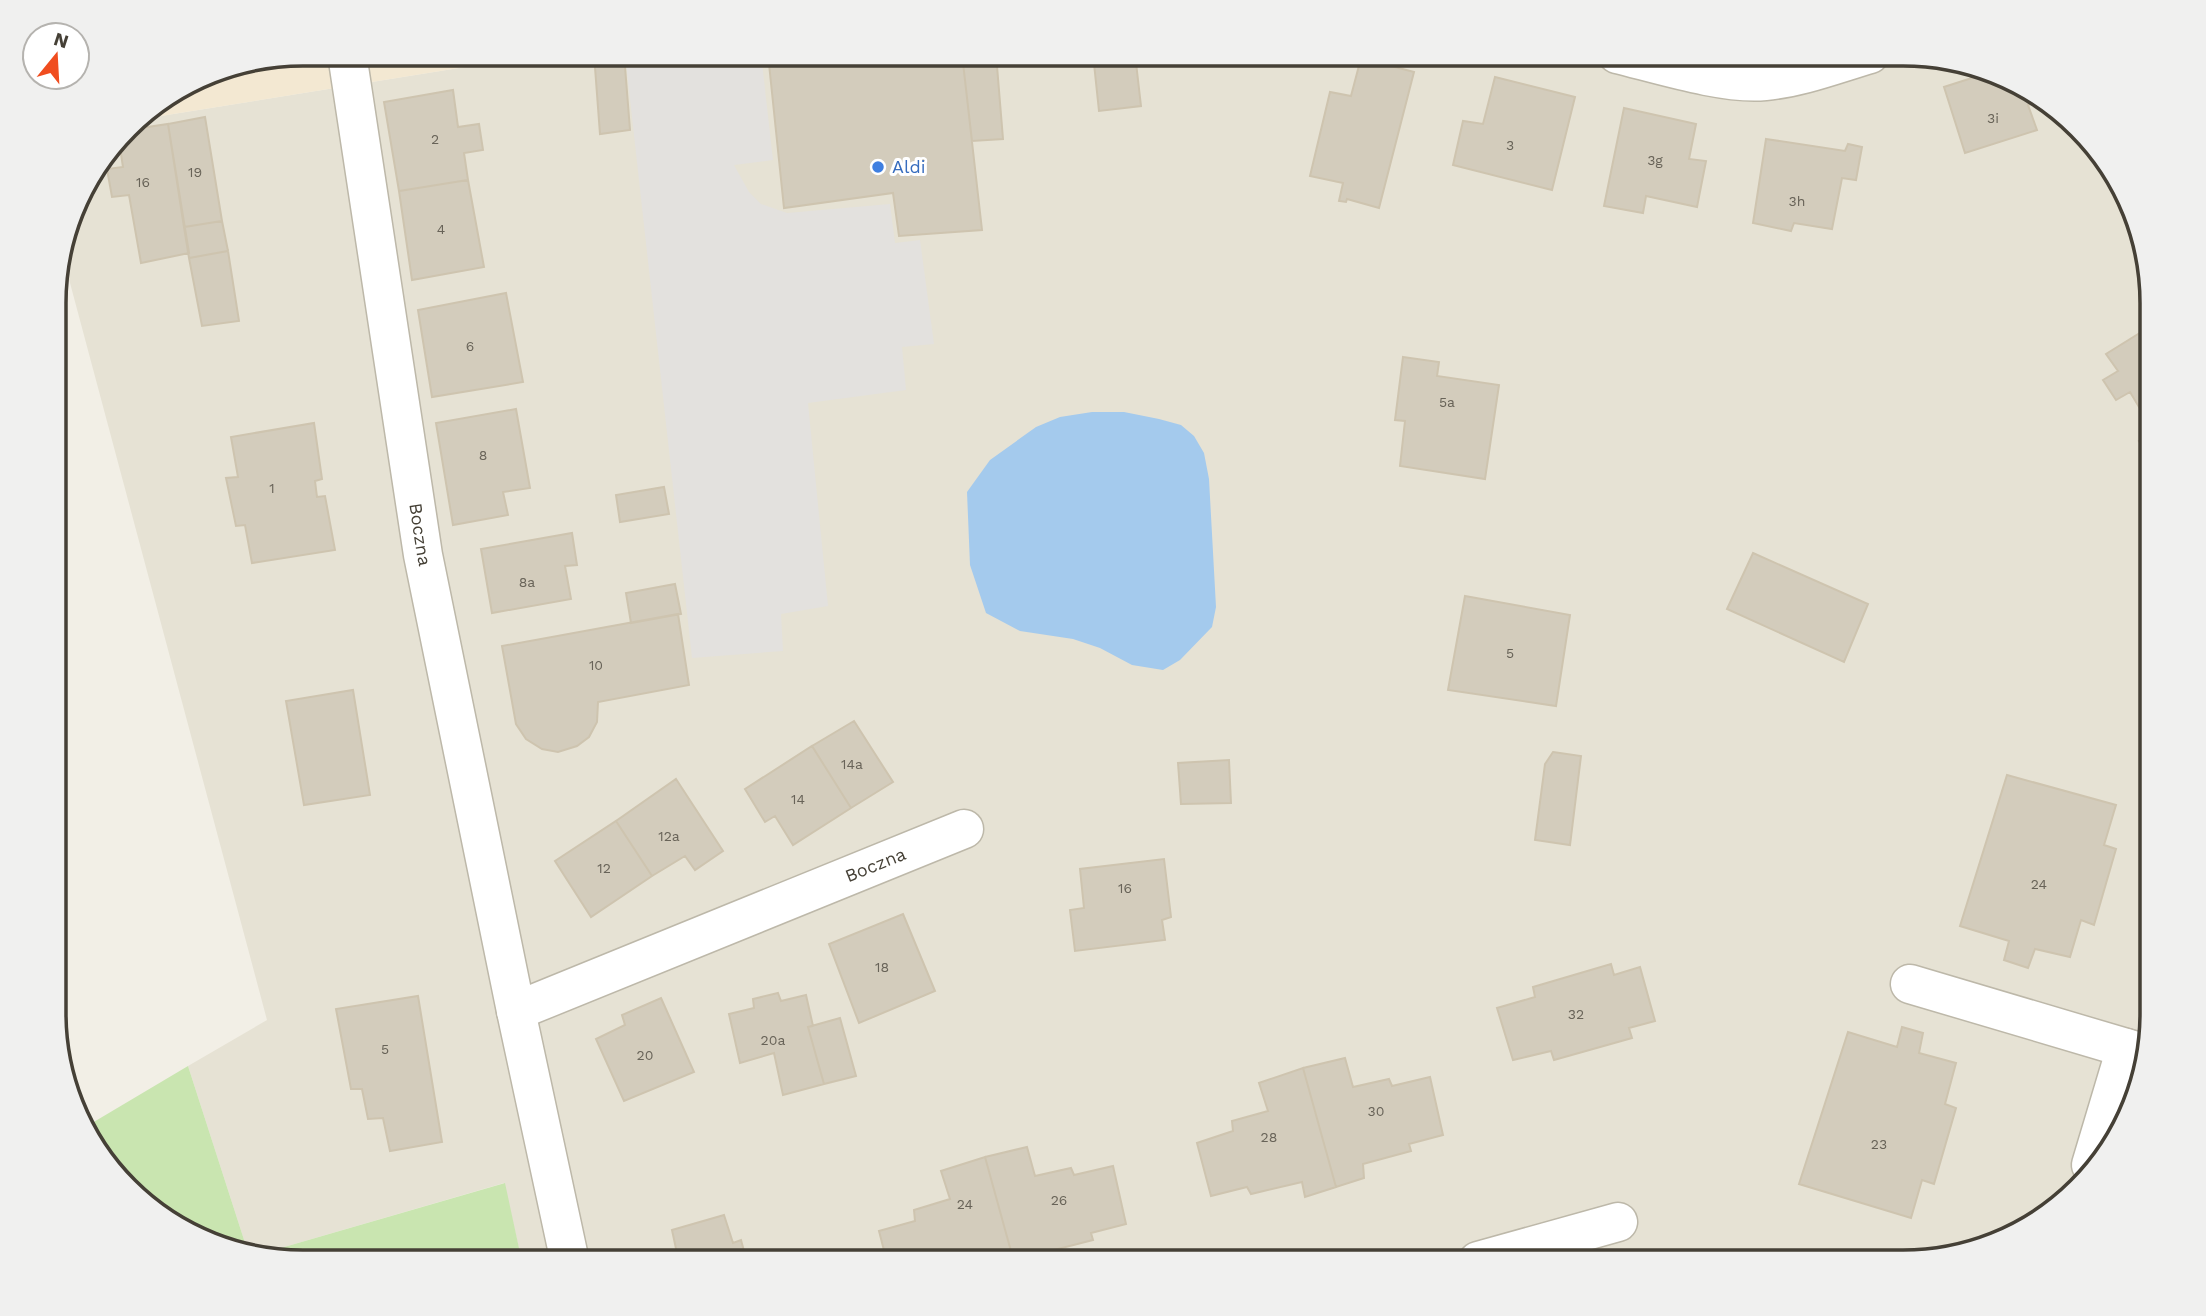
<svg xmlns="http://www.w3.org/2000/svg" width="2206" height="1316" viewBox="0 0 2206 1316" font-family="'Work Sans',sans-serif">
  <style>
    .residential { fill: #e6e2d4 }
    .commercial { fill: #f3e8d2 }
    .green { fill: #c9e5b0 }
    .parking { fill: #e3e1de }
    .water { fill: #a4caed }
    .building { fill: #d3ccbc; stroke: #cec4af; stroke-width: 2 }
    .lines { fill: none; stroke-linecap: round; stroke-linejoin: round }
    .street-casing { stroke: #bdb8a9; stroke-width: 41 }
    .street { stroke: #fff; stroke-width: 38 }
    .shop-dot { fill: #3f7fe0; stroke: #fff; stroke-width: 2.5 }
    .labels { text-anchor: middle; stroke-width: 6; stroke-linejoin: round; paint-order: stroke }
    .number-label { font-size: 14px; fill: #686358 }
    .shop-label { font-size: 18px; fill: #366cbe; stroke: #fff; text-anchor: start }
    .street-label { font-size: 18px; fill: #454036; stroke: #fff }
    .rim { fill: none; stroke: #454036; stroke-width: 3.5 }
  </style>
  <rect width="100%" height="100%" fill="#f2efe6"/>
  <!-- residential -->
  <path class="residential" d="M545,54H1903L2028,88L2110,165L2151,286V1029L2118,1138L2028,1228L1919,1261L522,1262L504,1183L267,1252L246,1246L188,1066L267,1020L62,253L80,193L136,120Z"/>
  <!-- commercial -->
  <path class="commercial" d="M303,54H545L136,120L208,73Z"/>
  <!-- green -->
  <path class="green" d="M188,1066L246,1246L178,1228L96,1151L87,1126Z
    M505,1183L522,1262H303L267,1252Z"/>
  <!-- parking -->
  <path class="parking" d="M625,54H761L773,160L734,165L749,192L761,204L787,213L890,204L895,243L920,240L934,344L902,347L906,390L808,403L828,606L781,614L783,651L692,658Z"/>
  <!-- water -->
  <path class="water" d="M1092,412H1124L1159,419L1181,425L1194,436L1204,453L1209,479L1216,607L1212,627L1180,660L1163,670L1132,665L1100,648L1073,639L1020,631L986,613L970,565L967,492L990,460L1036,427L1060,417Z"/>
  <!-- building -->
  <path class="building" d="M594,54H624L630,130L600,134Z
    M768,54H962L982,230L899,236L893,193L784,208Z
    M962,54H996L1003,139L972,141Z
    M1093,54H1135L1141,106L1099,111Z
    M1361,58L1414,72L1379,208L1347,199L1346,202L1339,201L1343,183L1310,176L1330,92L1351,96Z
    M1981,75L2028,88L2038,97L2039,101L2028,105L2037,130L1965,153L1944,87Z
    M1495,77L1575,97L1552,190L1453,165L1463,121L1483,124Z
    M453,90L458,127L479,124L483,150L464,153L468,180L399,191L384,102Z
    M1624,108L1696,124L1689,159L1706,161L1697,207L1646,196L1643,213L1604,206Z
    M205,117L222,221L184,227L168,124Z
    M168,124L189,253L141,263L129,195L112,197L107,169L123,167L119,141L128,130Z
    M1766,139L1845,151L1848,144L1862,147L1856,180L1842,178L1832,229L1794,223L1791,231L1753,223Z
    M468,180L484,267L412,280L399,191Z
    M222,221L228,251L189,258L184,227Z
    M228,251L239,321L202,326L189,258Z
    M506,293L523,382L432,397L418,310Z
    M2151,326V427L2130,392L2116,400L2103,380L2118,371L2106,354Z
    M1403,357L1439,362L1437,376L1499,385L1485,479L1400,466L1405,421L1395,420Z
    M516,409L530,488L503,492L508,515L453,525L436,423Z
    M314,423L322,479L315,481L317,497L325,496L335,550L252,563L245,525L236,526L226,478L238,477L231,437Z
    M2151,434V458L2139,441Z
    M664,487L669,514L620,522L616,495Z
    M572,533L577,565L565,566L571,599L492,613L481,549Z
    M1753,553L1868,604L1844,662L1727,609Z
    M675,584L681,614L631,623L626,593Z
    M1465,596L1570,615L1556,706L1448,690Z
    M678,614L689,685L598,702L597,722L589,737L577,746L558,752L542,749L526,739L516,724L502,646Z
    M353,690L370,795L304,805L286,701Z
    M854,721L893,782L851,808L812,746Z
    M812,746L851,808L793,845L775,816L765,822L745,789Z
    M1553,752L1581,756L1570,845L1535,840L1545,764Z
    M1229,760L1231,803L1181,804L1178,763Z
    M2007,775L2116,805L2104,845L2116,849L2094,925L2081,920L2070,957L2035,949L2028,968L2004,960L2009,941L1960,926Z
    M676,779L723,851L695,870L685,856L652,876L616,821Z
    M616,821L652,876L591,917L555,861Z
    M1164,859L1171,917L1162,920L1165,940L1075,951L1070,910L1084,908L1080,869Z
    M903,914L935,991L859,1023L829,944Z
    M1611,964L1614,975L1640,967L1655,1021L1629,1028L1632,1038L1554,1060L1551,1051L1513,1060L1497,1008L1535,997L1533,987Z
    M778,993L781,1001L806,995L813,1026L808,1027L824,1084L783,1095L774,1053L740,1063L729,1014L754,1008L753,999Z
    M418,996L442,1142L390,1151L383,1118L368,1119L362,1089H351L336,1009Z
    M661,998L694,1072L624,1101L596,1039L625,1025L622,1015Z
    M840,1018L856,1076L824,1084L808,1027Z
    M1902,1027L1923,1033L1919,1053L1956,1063L1945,1104L1956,1108L1934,1184L1922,1180L1911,1218L1799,1184L1848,1032L1897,1047Z
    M1345,1058L1353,1087L1389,1079L1392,1086L1430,1077L1443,1135L1409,1144L1411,1151L1363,1164L1364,1178L1336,1187L1303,1068Z
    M1303,1068L1336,1187L1305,1197L1302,1182L1251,1194L1247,1187L1211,1196L1197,1143L1233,1131L1232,1121L1268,1111L1259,1083Z
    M1027,1147L1035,1176L1071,1168L1074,1175L1113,1166L1126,1224L1091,1233L1093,1240L1046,1252V1262H1014L985,1157Z
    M985,1157L1014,1262H887L879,1231L915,1221L914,1210L950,1199L941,1171Z
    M724,1215L733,1243L741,1240L747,1262H670L678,1258L672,1230Z"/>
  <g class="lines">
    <!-- street casing -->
    <g class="street-casing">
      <g id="street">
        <path id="s1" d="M347,54L423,555L516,1011L570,1262"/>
        <path d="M1617,54C1658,64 1724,85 1765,81C1800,78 1836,64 1870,54"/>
        <path d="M1910,984L2126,1048"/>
        <path id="s2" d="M516,1011L964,829"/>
        <path d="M2091,1165L2126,1048L2144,1053"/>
        <path d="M1478,1261L1618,1222"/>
      </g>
    </g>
    <!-- street -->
    <use href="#street" class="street"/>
  </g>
  <!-- markers -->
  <circle class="shop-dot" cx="878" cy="167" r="7"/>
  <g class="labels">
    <!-- number labels -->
    <g class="number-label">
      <text x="1993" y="123">3i</text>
      <text x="435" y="144">2</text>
      <text x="1510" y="150">3</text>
      <text x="1655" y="165">3g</text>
      <text x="195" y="177">19</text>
      <text x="143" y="187">16</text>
      <text x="1797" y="206">3h</text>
      <text x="441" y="234">4</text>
      <text x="470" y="351">6</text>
      <text x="1447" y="407">5a</text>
      <text x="483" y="460">8</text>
      <text x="272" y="493">1</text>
      <text x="527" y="587">8a</text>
      <text x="1510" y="658">5</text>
      <text x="596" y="670">10</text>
      <text x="852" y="769">14a</text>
      <text x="798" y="804">14</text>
      <text x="669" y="841">12a</text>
      <text x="604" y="873">12</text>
      <text x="2039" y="889">24</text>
      <text x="1125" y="893">16</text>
      <text x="882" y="972">18</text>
      <text x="1576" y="1019">32</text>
      <text x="773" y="1045">20a</text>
      <text x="385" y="1054">5</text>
      <text x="645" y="1060">20</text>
      <text x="1376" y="1116">30</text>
      <text x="1269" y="1142">28</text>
      <text x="1879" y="1149">23</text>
      <text x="1059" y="1205">26</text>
      <text x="965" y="1209">24</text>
    </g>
    <!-- shop labels -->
    <g class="shop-label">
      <text x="892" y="173">Aldi</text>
    </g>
    <!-- street labels -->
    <g class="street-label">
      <text dy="6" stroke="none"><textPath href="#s1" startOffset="486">Boczna</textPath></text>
      <text dy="6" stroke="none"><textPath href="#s2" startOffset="388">Boczna</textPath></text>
    </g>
  </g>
  <!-- crop -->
  <path d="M0 0H2206V1316H0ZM303 66H1903A237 237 0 0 1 2140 303V1013A237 237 0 0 1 1903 1250H303A237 237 0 0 1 66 1013V303A237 237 0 0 1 303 66Z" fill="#f0f0ef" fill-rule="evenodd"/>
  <path class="rim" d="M303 66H1903A237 237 0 0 1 2140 303V1013A237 237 0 0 1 1903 1250H303A237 237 0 0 1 66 1013V303A237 237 0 0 1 303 66Z"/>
  <!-- north arrow -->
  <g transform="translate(56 56) rotate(18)"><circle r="33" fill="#ffffff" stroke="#b5b3af" stroke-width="2"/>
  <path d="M0-5L12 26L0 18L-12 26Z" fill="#f04d1f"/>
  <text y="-10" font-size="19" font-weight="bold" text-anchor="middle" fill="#454036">N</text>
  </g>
</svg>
